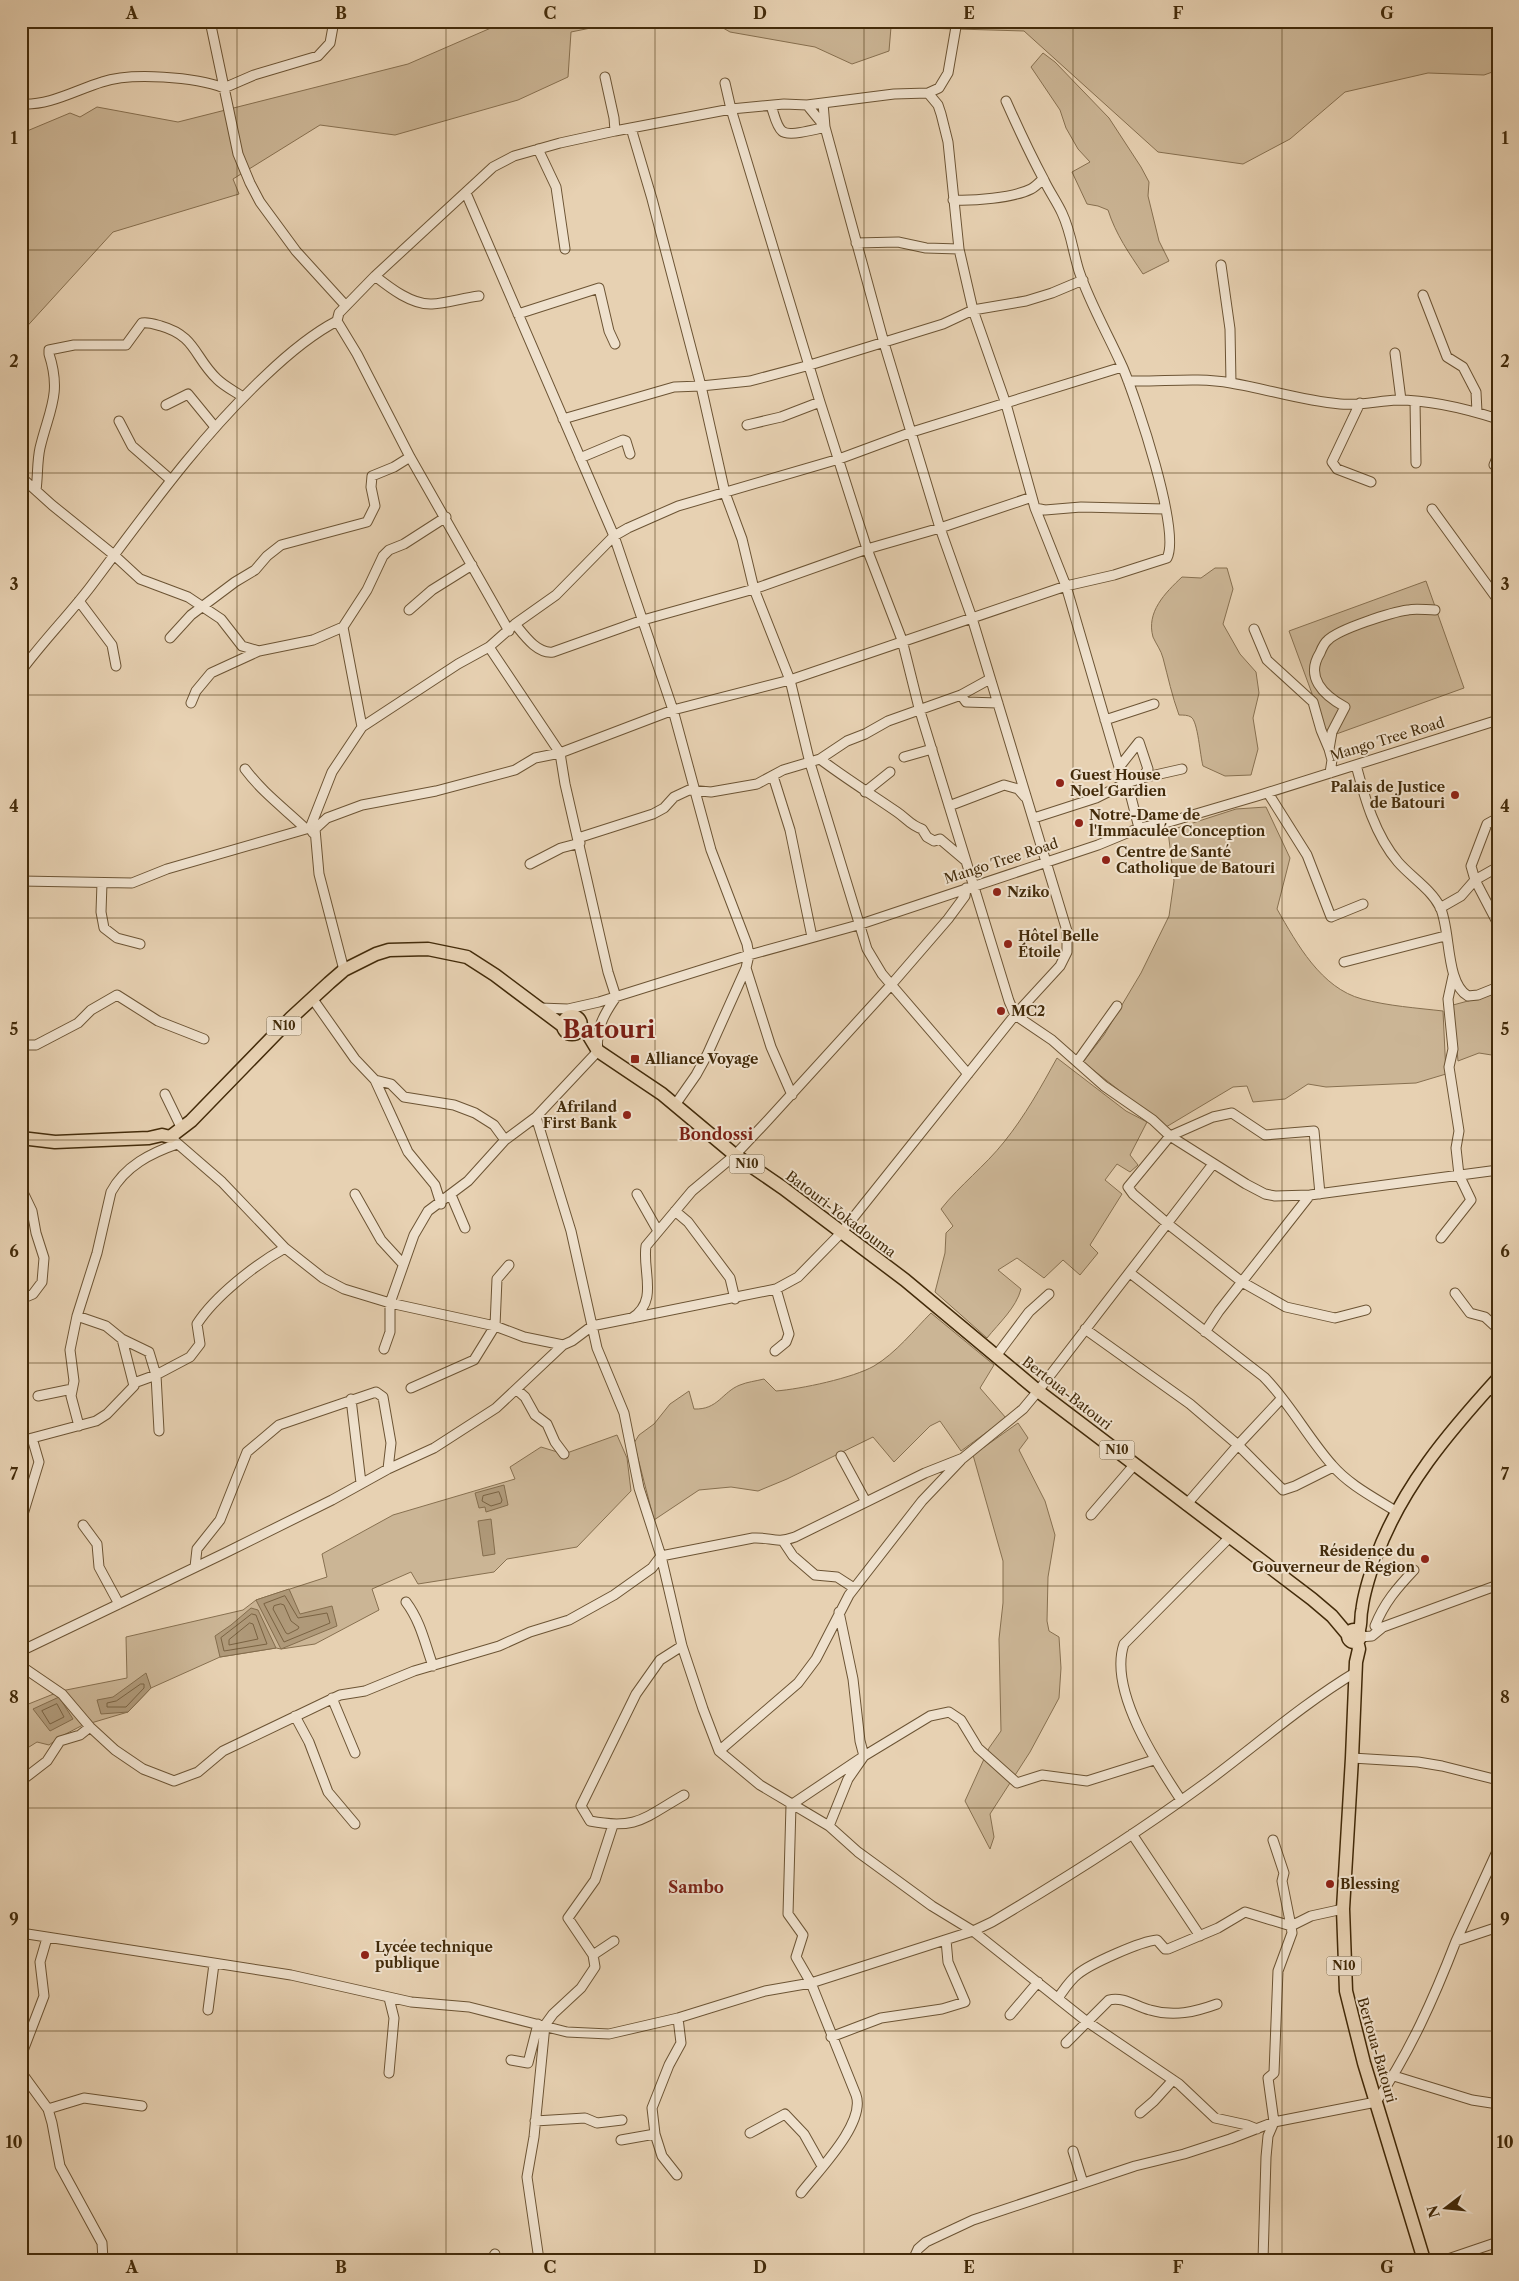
<svg xmlns="http://www.w3.org/2000/svg" width="1519" height="2281" viewBox="0 0 1519 2281" font-family="'Libre Caslon Text',serif">
  <style>
    .green { fill: #cbb595; stroke: #877050 }
    .water { fill: #af9979; stroke: #846d4d }
    .lines { fill: none; stroke-linecap: round; stroke-linejoin: round }
    .shore { stroke: #796242; stroke-width: 1 }
    .minor-casing { stroke: #6c5434; stroke-width: 11 }
    .major-casing { stroke: #432b0a; stroke-width: 14 }
    .highway-casing { stroke: #432b0a; stroke-width: 15 }
    .minor { stroke: #efe1cd; stroke-width: 9 }
    .major { stroke: #e7d1b2; stroke-width: 11 }
    .highway { stroke: #e7d1b2; stroke-width: 12 }
    .grid { fill: none; stroke: #432b0a; stroke-width: 1; stroke-opacity: 0.55 }
    .poi-dot { fill: #8f2418; stroke: #efe1cd; stroke-width: 2 }
    .labels { text-anchor: middle; stroke-width: 4; stroke-linejoin: round; paint-order: stroke }
    .shield { fill: #efe1cd; stroke: #776244; stroke-width: 1 }
    .shield-label { font-size: 12px; font-weight: bold; fill: #432b0a }
    .street-label { font-size: 14px; fill: #432b0a; stroke: #efe1cd }
    .poi-label { font-size: 14px; font-weight: bold; fill: #432b0a; stroke: #efe1cd; text-anchor: start }
    .quarter-label { font-size: 16px; font-weight: bold; fill: #7a1f14; stroke: #efe1cd }
    .town-label { font-size: 24px; font-weight: bold; fill: #7a1f14; stroke: #efe1cd }
    .neatline { fill: none; stroke: #432b0a; stroke-width: 2 }
    .grid-label { font-size: 16px; text-anchor: middle; font-weight: bold; fill: #432b0a }
  </style>
  <rect width="100%" height="100%" fill="#e7d1b2"/>
  <filter id="stains"><feTurbulence type="fractalNoise" baseFrequency=".004" numOctaves="4"/><feColorMatrix values="0 0 0 0 .2 0 0 0 0 .09 0 0 0 0 .02 0 0 0 .5 -.17"/></filter>
  <radialGradient id="worn" r=".72"><stop offset=".6" stop-color="#630" stop-opacity="0"/><stop offset="1" stop-color="#630" stop-opacity=".3"/></radialGradient>
  <!-- green -->
  <path class="green" d="M507,21H625L571,32L568,77L518,100L395,135L320,125L233,179L239,194L113,232L21,333V132L27,131L70,113L80,117L97,107L178,122L408,64Z
    M711,21H1498V70L1484,75L1428,73L1345,92L1290,139L1243,164L1158,152L1024,31L891,27L889,51L852,64L815,47L730,32Z
    M1043,53L1055,62L1109,118L1141,167L1149,182L1148,196L1159,241L1169,261L1143,274C1129,253 1116,235 1108,210L1098,206L1087,204L1072,172L1090,162L1078,149L1066,128L1060,110L1031,67Z
    M1215,568H1227L1233,589L1223,624L1240,654L1256,672L1259,693L1253,718L1258,749L1251,775L1225,776L1203,766C1200,756 1198,721 1191,717C1188,715 1183,715 1179,715C1172,696 1168,677 1163,658C1161,650 1156,644 1153,637C1146,612 1165,593 1182,577L1201,578Z
    M1426,581L1464,688L1328,737L1289,631Z
    M1266,807L1290,858L1277,909C1297,944 1321,988 1362,999C1388,1006 1417,1008 1443,1011L1446,1074L1416,1083L1326,1087L1308,1084L1285,1099L1253,1102L1247,1086L1233,1087L1166,1127L1083,1062L1104,1035L1141,973L1169,916L1174,881L1168,831L1236,809Z
    M1498,993V1056L1479,1053L1458,1061L1453,1005Z
    M1057,1058L1126,1111L1147,1122L1130,1155L1138,1165L1130,1172L1117,1164L1105,1180L1122,1194L1090,1245L1098,1253L1080,1275L1063,1260L1044,1278L1017,1258L998,1270L1021,1289C1016,1308 999,1323 987,1338L935,1292L945,1253L946,1233L953,1226L941,1209C960,1185 985,1166 1004,1142C1025,1116 1041,1087 1057,1058Z
    M931,1313L994,1365L980,1388L1006,1418L961,1451L940,1421L930,1426L894,1462L873,1437L787,1479L758,1491L731,1487L699,1490L654,1520L634,1443L639,1435L654,1424L670,1404L689,1391L694,1409C718,1410 722,1392 740,1385C747,1382 756,1381 764,1379L776,1391C801,1389 853,1378 874,1366C896,1353 914,1330 931,1313Z
    M1018,1423L1028,1438L1019,1450L1045,1501L1055,1535L1048,1577L1047,1621L1049,1631L1059,1637L1061,1668L1059,1698L1030,1752L990,1814L994,1837L990,1849L965,1801L989,1748L1001,1731L999,1639L1003,1603V1561L973,1455Z
    M617,1435L627,1458L631,1491L577,1547L507,1559L494,1572L418,1584L411,1572L372,1589L379,1610L315,1644L281,1649L276,1648L220,1657L151,1688L128,1712L81,1726L60,1737L49,1745L37,1742L21,1752V1707L61,1691L127,1678L126,1637L243,1610L256,1600L327,1577L322,1554L393,1515L515,1479L510,1467L541,1447L564,1454Z"/>
  <!-- water -->
  <path class="water" d="M504,1485L508,1505L486,1512L485,1507L479,1508L475,1493Z
    M491,1519L495,1554L483,1556L478,1521Z
    M289,1589L300,1614L332,1606L337,1626L281,1649L256,1600Z
    M251,1608L258,1610L276,1648L220,1657L215,1636L231,1625Z
    M146,1673L151,1688L128,1712L101,1714L97,1700L113,1697Z
    M59,1697L73,1719L50,1731L33,1709Z"/>
  <g class="lines">
    <!-- shore -->
    <path class="shore" d="M499,1492L502,1500L501,1503L491,1506L482,1501L483,1496Z
      M285,1596L298,1618L327,1613L330,1623L284,1642L264,1604Z
      M281,1604L284,1605L291,1621L299,1627L298,1629L288,1634L286,1633L273,1609L274,1606Z
      M252,1614L256,1615L267,1644L224,1651L221,1638Z
      M250,1623L253,1624L258,1639L229,1645V1640Z
      M141,1684H144V1688L126,1707H107V1703L116,1701Z
      M57,1704L64,1717L50,1724L42,1711Z"/>
    <!-- minor casing -->
    <g class="minor-casing">
      <path id="minor" d="M210,21L238,154L250,183L260,202L296,251L346,306
        M605,77L614,118L615,131
        M725,83L731,109L820,402L867,549L902,640L919,708L1009,1001L1015,1015L1052,1040L1104,1086L1153,1120L1170,1136L1246,1184L1265,1194L1275,1196L1310,1195L1498,1170
        M928,93L939,88L948,73L957,21
        M21,104C49,106 76,90 102,82C131,72 196,77 224,88L254,75L318,56L330,43L334,21
        M771,106C774,113 776,126 782,131C788,137 817,129 825,127L823,103
        M631,128L652,199L701,386L725,493L742,539L754,589L790,680L810,763L867,949L882,974L968,1074
        M538,149L556,187L565,249
        M466,193L614,536L673,710L711,850L747,944L749,955L746,968L707,1055L696,1075L675,1105
        M953,200C973,201 1013,198 1031,189C1035,187 1039,183 1043,179
        M856,243L898,242L926,248L959,249
        M1221,265L1230,329L1231,383
        M375,276C390,288 412,305 432,304C447,303 463,298 479,296
        M1423,295L1447,357L1463,367L1476,392L1477,412
        M518,314L599,288L609,331L615,344
        M337,321L357,354L410,457L509,631
        M1395,353L1401,400
        M1128,381C1163,382 1197,377 1231,383C1267,389 1303,401 1340,404C1359,406 1378,401 1397,400C1429,400 1467,409 1498,419
        M1415,401L1416,463
        M1360,403L1332,462L1337,469L1371,482
        M166,405L188,394L215,427
        M563,419L674,387L701,386L750,381L810,365L943,324L973,310L1026,301L1052,293L1083,280
        M119,421L132,446L171,480
        M747,425L781,417L820,402
        M580,458L623,440L626,441L630,454
        M1494,465L1498,455
        M21,477L52,505L114,555L140,579L188,597L221,619L242,646L259,651
        M36,490C38,476 37,461 40,448C49,410 62,394 49,354V350L74,345H126L142,323C149,322 154,324 161,326C196,336 194,357 217,379C224,386 234,391 243,397
        M1035,508L1045,510L1081,507L1165,509
        M1432,509L1498,600
        M79,601L112,645L116,666
        M409,610L432,590L472,565
        M515,624C524,635 537,654 553,652L643,620L754,589L867,549L940,528L1032,497
        M343,627L362,727
        M1254,629L1267,660L1313,702L1321,730L1329,749L1332,760L1330,773
        M170,638L191,615L235,582L255,570L267,556L281,545L367,522L375,506L371,487L372,476L394,467L410,457
        M21,671C43,641 69,615 91,586C146,513 198,439 265,376C287,355 310,335 337,321L339,313L375,276L493,167L514,156L560,143L615,131L731,109L784,104L807,105L894,94L928,93L938,105L941,114L948,142L959,249L973,310L1006,404L1035,508L1066,586L1124,784L1131,797L1139,828
        M961,695L966,702L998,703
        M191,703L196,691L211,673L259,651L313,640L343,627L367,590L383,556L389,550L404,544L446,517
        M1105,720L1154,704
        M1329,749L1332,732L1345,707C1323,695 1305,677 1320,653C1322,648 1324,643 1328,640C1339,629 1392,612 1408,610C1416,608 1426,610 1435,610
        M904,757L932,749
        M820,759L847,741L865,734L888,721L961,695L990,679
        M1356,765C1365,799 1375,835 1398,862C1411,877 1431,889 1440,907C1451,929 1445,983 1468,996L1478,995L1498,987
        M1120,766L1139,742L1148,769L1142,778
        M245,769C263,793 284,808 306,829
        M773,776L790,830L812,937
        M865,792L890,772
        M1268,793L1307,855L1331,917L1363,904
        M949,806L1004,785L1018,789L1025,797
        M1034,818L1096,798L1124,784L1142,778L1182,769
        M1498,818L1487,824L1471,866L1475,880L1498,867
        M310,828L332,772L362,727L458,664L489,647
        M315,829L327,818L362,805L436,791L515,770L535,758L560,753L673,710L790,680L1066,586L1114,575L1167,558C1181,531 1136,399 1123,368C1109,336 1090,304 1079,271C1073,252 1071,232 1062,213C1057,202 1049,191 1044,180C1030,154 1018,128 1006,101
        M578,838L653,814L664,808L674,797L689,790L711,792L757,784L783,770L820,759C845,778 871,794 897,812C906,818 911,826 922,829L927,837L934,841L940,839L966,861
        M530,864L561,848L580,843
        M21,881L132,883L167,869L306,829L310,828L313,833L315,829L319,874L344,970
        M102,883L101,912L104,928L117,938L140,944
        M1440,908L1461,896L1475,880L1498,924
        M1344,962L1445,936
        M746,968L771,1047L792,1095
        M312,998L355,1059L375,1080L408,1152L435,1185L441,1204
        M540,1008L568,1009L599,1002L749,955L858,925L1098,845L1139,828L1162,824L1257,796L1498,720
        M21,1045H36L78,1023L91,1010L117,995L158,1021L204,1039
        M1077,1062L1117,1006
        M375,1080L391,1084L404,1097L454,1105L475,1113L494,1125L505,1140
        M165,1094L182,1129
        M536,1117L571,1231L597,1348L624,1413L639,1488L661,1556L753,1538C772,1537 775,1544 795,1537L925,1473L963,1458L1023,1409L1038,1391L1213,1164
        M170,1137L222,1182L285,1248L323,1278L344,1289L390,1303L414,1235L428,1211L468,1181L505,1140L536,1117L598,1051C595,1030 604,1014 616,997L608,972L565,784L560,753L489,647L515,624L556,595L614,536L628,528L678,506L839,459L912,432L1122,367
        M21,1188L32,1211L36,1233L44,1258L42,1282L33,1294L21,1299
        M355,1194L381,1240L403,1264
        M637,1194L658,1231
        M1320,1194L1314,1131L1265,1135L1232,1113L1213,1117L1170,1136L1128,1187L1133,1194L1168,1224L1242,1282L1286,1307L1335,1318L1366,1310
        M451,1195L465,1228
        M675,1211L688,1222L730,1278L735,1299
        M1441,1238L1471,1200L1459,1175L1456,1148L1459,1131L1449,1067L1453,1049L1448,999L1453,976
        M1130,1273L1264,1377C1289,1402 1308,1438 1332,1465C1349,1485 1375,1498 1397,1512
        M1455,1293L1470,1313L1485,1317L1498,1329
        M77,1316L106,1326L122,1339L149,1352L156,1375L159,1431
        M632,1318C659,1301 642,1271 646,1246L692,1191L735,1155L768,1120L891,985L948,919L965,896L966,888
        M1085,1329L1190,1404L1238,1445L1283,1490L1295,1486L1333,1467
        M1205,1332L1219,1311L1310,1195
        M384,1349L390,1332V1303L495,1326L524,1337L563,1345
        M775,1351L786,1342L789,1334L776,1289
        M996,1356L1029,1312L1049,1294
        M134,1383L156,1375L190,1357L200,1344L197,1324C215,1296 256,1264 285,1248
        M411,1388L474,1360L495,1326L497,1279L509,1265
        M1488,1389L1498,1393
        M517,1390L525,1397L535,1415L547,1424L555,1442L564,1454
        M38,1396L72,1389
        M351,1399L361,1483
        M79,1426L71,1396L74,1381L70,1350L77,1316L97,1253L111,1192C125,1166 151,1153 177,1144
        M21,1441L96,1421L107,1414L134,1386L122,1339
        M841,1456L866,1502
        M1186,1505L1238,1445L1282,1398
        M1091,1515L1135,1464
        M21,1521L39,1462L32,1438
        M83,1525L97,1544L99,1567L119,1604
        M783,1541L793,1556L815,1575L837,1577L854,1588
        M661,1556L682,1646L703,1709L719,1751L760,1785L829,1826L858,1852L932,1906L973,1931L1086,2021L1179,2084L1215,2118L1247,2125L1257,2129
        M195,1567L197,1549L220,1520L247,1452L279,1425L376,1392L383,1397L391,1443L388,1469
        M406,1602C421,1622 425,1644 433,1666
        M1375,1626C1384,1603 1397,1588 1414,1570
        M1360,1637L1372,1636L1383,1627L1498,1585
        M682,1646L660,1660L636,1694L581,1806L590,1821C637,1830 644,1818 684,1795
        M21,1651L225,1553L332,1500L388,1469L434,1448L496,1408L563,1345L572,1341L592,1326L776,1289L798,1277L841,1233L1015,1015L1060,966L1067,952V931L972,618L940,528L884,343L825,127L807,105
        M21,1666L62,1694L90,1727L115,1750L143,1769L174,1781L198,1772L223,1751L340,1695L365,1691L414,1671L499,1646L530,1632L569,1620L614,1595L652,1568L661,1556
        M332,1698L355,1753
        M295,1716L309,1742L328,1792L355,1824
        M719,1751L798,1683L816,1659L849,1595L922,1501L961,1460
        M1352,1758L1418,1762L1442,1766L1498,1780
        M21,1781L47,1761L60,1741L80,1735L90,1727
        M1181,1800C1157,1764 1108,1690 1124,1644L1230,1537
        M613,1825L595,1880L568,1918L593,1955L614,1941
        M829,1826L848,1779L864,1756L860,1741L853,1679L839,1612
        M1132,1834L1200,1936
        M1273,1840L1284,1873L1282,1881L1291,1926
        M21,1933L291,1975L411,2002L469,2007L567,2032L609,2034L678,2018L765,1991L811,1983L973,1931L992,1922C1063,1880 1133,1836 1200,1787C1252,1749 1301,1705 1356,1672
        M1456,1941L1498,1849
        M389,1998L394,2018L389,2073
        M1058,1998C1064,1990 1069,1981 1078,1974C1090,1964 1141,1941 1157,1940L1165,1949H1168L1218,1928L1245,1912L1291,1926
        M208,2010L214,1964
        M1010,2015L1038,1982
        M831,2037L881,2018L942,2009L965,2002L948,1962L946,1940
        M1066,2043L1109,2000C1123,1996 1137,2007 1150,2010C1174,2017 1195,2012 1217,2004
        M21,2056L44,1996L40,1962L47,1938
        M511,2060L528,2063L538,2024
        M21,2072L48,2109L52,2123L60,2166L102,2243L103,2260
        M1394,2076L1472,2100L1498,2104
        M48,2109L84,2098L142,2106
        M1140,2113L1154,2101L1173,2080
        M535,2121L585,2118L597,2123L622,2120
        M750,2133L785,2114L804,2134L822,2166
        M621,2140L655,2134
        M1073,2151L1083,2183
        M677,2175L662,2156L655,2134L652,2108L669,2065L681,2043L678,2018
        M801,2193C818,2171 866,2123 856,2095L811,1983L796,1957L803,1935L788,1914L791,1805L864,1756L930,1716L949,1712L961,1720L978,1748L1017,1783L1042,1775L1087,1781L1154,1760
        M491,2260L495,2254
        M539,2260L527,2177L534,2137L545,2025L553,2014L581,1988L595,1967L593,1955
        M913,2260L918,2249L926,2242L973,2220L1135,2166L1184,2154L1230,2139L1274,2122L1376,2102C1410,2052 1434,1998 1456,1941L1498,1927
        M1263,2260L1266,2157L1268,2136L1274,2122L1268,2078L1274,2073L1278,1971L1292,1933L1291,1926L1311,1916L1343,1909
        M1445,2260L1498,2242"/>
    </g>
    <!-- major casing -->
    <g class="major-casing">
      <path id="major" d="M1359,1631C1362,1623 1360,1617 1362,1609C1364,1592 1370,1574 1376,1557C1402,1487 1448,1433 1498,1378"/>
    </g>
    <!-- highway casing -->
    <g class="highway-casing">
      <path id="highway" d="M563 1025a9 9 0 1 1 18 0a9 9 0 1 1-18 0Z
        M580,1026L586,1031L598,1051L662,1094L735,1155L783,1188L905,1280L1038,1391L1312,1599L1332,1616L1348,1635
        M21,1138L55,1142L149,1138L162,1135L170,1137L191,1121L291,1018L329,983L344,970L376,954L389,950L428,949L467,957L495,975L563,1026
        M1348 1636a6 6 0 1 1 12 0a6 6 0 1 1-12 0Z
        M1357,1641L1359,1649L1356,1662L1352,1758L1343,1909L1346,1991L1364,2063L1424,2260"/>
    </g>
    <!-- minor -->
    <use href="#minor" class="minor"/>
    <!-- major -->
    <use href="#major" class="major"/>
    <!-- highway -->
    <use href="#highway" class="highway"/>
  </g>
  <!-- grid -->
  <path class="grid" d="M237,21V2260M446,21V2260M655,21V2260M864,21V2260M1073,21V2260M1282,21V2260M21,250H1498M21,473H1498M21,695H1498M21,918H1498M21,1140H1498M21,1363H1498M21,1586H1498M21,1808H1498M21,2031H1498"/>
  <!-- markers -->
  <g class="poi-dot">
    <circle cx="1060" cy="783" r="5"/>
    <circle cx="1455" cy="795" r="5"/>
    <circle cx="1079" cy="823" r="5"/>
    <circle cx="1106" cy="860" r="5"/>
    <circle cx="997" cy="892" r="5"/>
    <circle cx="1008" cy="944" r="5"/>
    <circle cx="1001" cy="1011" r="5"/>
    <rect x="630" y="1054" width="10" height="10" rx="2.5"/>
    <circle cx="627" cy="1115" r="5"/>
    <circle cx="1425" cy="1559" r="5"/>
    <circle cx="1330" cy="1884" r="5"/>
    <circle cx="365" cy="1955" r="5"/>
  </g>
  <g class="labels">
    <!-- shield labels -->
    <g class="shield">
      <rect x="266.5" y="1016.5" width="35" height="19" rx="4"/>
      <rect x="729.5" y="1154.5" width="35" height="19" rx="4"/>
      <rect x="1099.5" y="1440.5" width="35" height="19" rx="4"/>
      <rect x="1326.5" y="1956.5" width="35" height="19" rx="4"/>
    </g>
    <g class="shield-label">
      <text x="284" y="1030">N10</text>
      <text x="747" y="1168">N10</text>
      <text x="1117" y="1454">N10</text>
      <text x="1344" y="1970">N10</text>
    </g>
    <!-- street labels -->
    <g class="street-label">
      <text transform="translate(1387 739) rotate(-17)" y="5">Mango Tree Road</text>
      <text transform="translate(1001 861) rotate(-18)" y="5">Mango Tree Road</text>
      <text transform="translate(841 1214) rotate(37)" y="5">Batouri-Yokadouma</text>
      <text transform="translate(1067 1393) rotate(38)" y="5">Bertoua-Batouri</text>
      <text transform="translate(1377 2050) rotate(74)" y="5">Bertoua-Batouri</text>
    </g>
    <!-- poi labels -->
    <g class="poi-label">
      <text x="1070" y="780">Guest House<tspan x="1070" dy="16">Noel Gardien</tspan></text>
      <text x="1445" y="792" text-anchor="end">Palais de Justice<tspan x="1445" dy="16">de Batouri</tspan></text>
      <text x="1089" y="820">Notre-Dame de<tspan x="1089" dy="16">l'Immaculée Conception</tspan></text>
      <text x="1116" y="857">Centre de Santé<tspan x="1116" dy="16">Catholique de Batouri</tspan></text>
      <text x="1007" y="897">Nziko</text>
      <text x="1018" y="941">Hôtel Belle<tspan x="1018" dy="16">Étoile</tspan></text>
      <text x="1011" y="1016">MC2</text>
      <text x="645" y="1064">Alliance Voyage</text>
      <text x="617" y="1112" text-anchor="end">Afriland<tspan x="617" dy="16">First Bank</tspan></text>
      <text x="1415" y="1556" text-anchor="end">Résidence du<tspan x="1415" dy="16">Gouverneur de Région</tspan></text>
      <text x="1340" y="1889">Blessing</text>
      <text x="375" y="1952">Lycée technique<tspan x="375" dy="16">publique</tspan></text>
    </g>
    <!-- quarter labels -->
    <g class="quarter-label">
      <text x="716" y="1140">Bondossi</text>
      <text x="696" y="1893">Sambo</text>
    </g>
    <!-- town labels -->
    <g class="town-label">
      <text x="609" y="1038">Batouri</text>
    </g>
  </g>
  <!-- margin -->
  <rect width="1519" height="2281" fill="none" stroke="#e7d1b2" stroke-width="55"/>
  <!-- north arrow -->
  <g transform="translate(1446 2208) rotate(254)" stroke="#efe1cd" stroke-width="4" paint-order="stroke">
  <path d="M0-4L9 19L0 12L-9 19Z" fill="#432b0a"/>
  <text y="-8" font-size="14" font-weight="bold" text-anchor="middle" fill="#432b0a">N</text>
  </g>
  <rect x="28" y="28" width="1464" height="2226" class="neatline"/>
  <g class="grid-label">
    <text x="132" y="19">A</text>
    <text x="341" y="19">B</text>
    <text x="550" y="19">C</text>
    <text x="760" y="19">D</text>
    <text x="969" y="19">E</text>
    <text x="1178" y="19">F</text>
    <text x="1387" y="19">G</text>
    <text x="14" y="144">1</text>
    <text x="1505" y="144">1</text>
    <text x="14" y="367">2</text>
    <text x="1505" y="367">2</text>
    <text x="14" y="590">3</text>
    <text x="1505" y="590">3</text>
    <text x="14" y="812">4</text>
    <text x="1505" y="812">4</text>
    <text x="14" y="1035">5</text>
    <text x="1505" y="1035">5</text>
    <text x="14" y="1257">6</text>
    <text x="1505" y="1257">6</text>
    <text x="14" y="1480">7</text>
    <text x="1505" y="1480">7</text>
    <text x="14" y="1703">8</text>
    <text x="1505" y="1703">8</text>
    <text x="14" y="1925">9</text>
    <text x="1505" y="1925">9</text>
    <text x="14" y="2148">10</text>
    <text x="1505" y="2148">10</text>
    <text x="132" y="2273">A</text>
    <text x="341" y="2273">B</text>
    <text x="550" y="2273">C</text>
    <text x="760" y="2273">D</text>
    <text x="969" y="2273">E</text>
    <text x="1178" y="2273">F</text>
    <text x="1387" y="2273">G</text>
  </g>
  <rect width="100%" height="100%" filter="url(#stains)"/>
  <rect width="100%" height="100%" fill="url(#worn)"/>
</svg>
